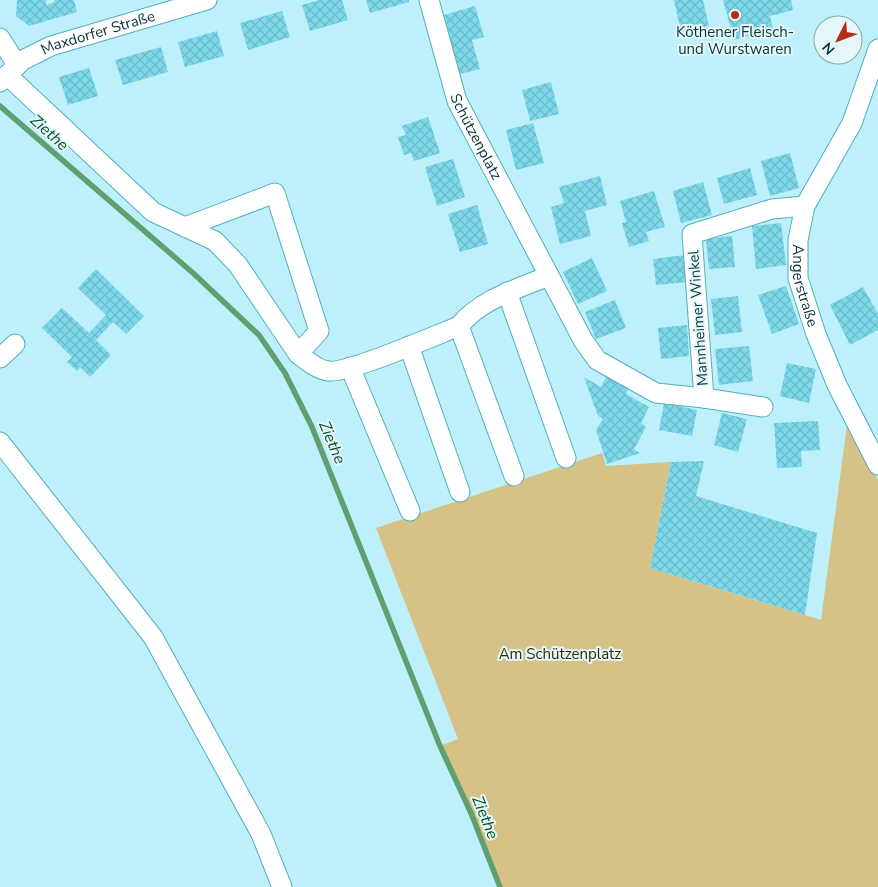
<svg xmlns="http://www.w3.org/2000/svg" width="878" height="887" viewBox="0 0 878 887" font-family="'Nunito Sans',sans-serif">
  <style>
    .green { fill: #d6c286 }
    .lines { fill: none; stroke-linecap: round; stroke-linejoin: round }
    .stream { stroke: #5f9f70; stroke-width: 5.5 }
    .building { fill: url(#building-cross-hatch) }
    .minor-casing { stroke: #51aebf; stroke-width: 21 }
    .minor { stroke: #fff; stroke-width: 19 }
    .poi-dot { fill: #b72b14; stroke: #e6f7fa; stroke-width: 2 }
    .labels { text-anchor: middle; stroke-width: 4; stroke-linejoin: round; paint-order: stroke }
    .poi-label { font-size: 15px; fill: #0b333b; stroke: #e6f7fa }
    .street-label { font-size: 15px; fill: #0b333b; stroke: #e6f7fa }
    .park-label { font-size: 15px; fill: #342a09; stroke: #e6f7fa }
    .water-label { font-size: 16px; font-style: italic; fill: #045328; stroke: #e6f7fa }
  </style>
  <defs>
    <pattern id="building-cross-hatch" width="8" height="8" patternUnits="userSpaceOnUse" patternTransform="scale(1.25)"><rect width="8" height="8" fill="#7dd8ea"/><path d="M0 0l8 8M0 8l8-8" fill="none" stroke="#6bbaca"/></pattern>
  </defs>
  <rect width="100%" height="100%" fill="#bdf0fb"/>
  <!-- green -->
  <path class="green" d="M847,425L878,480V887H500L471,813L440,746L458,739L376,528L602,453L606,466L671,462L650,568L821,620Z"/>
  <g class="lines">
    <!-- stream -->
    <path class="stream" d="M0,106L193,273L259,335L285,373L312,427L440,746L471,813L500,887"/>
  </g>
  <!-- building -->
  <path class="building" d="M17,0H46V5L55,2L54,0H74L77,12L29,26L16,16Z
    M319,0H342L348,20L310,31L302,5Z
    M366,0H409V2L370,13Z
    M674,0H703L709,26L681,32Z
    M723,0H791L793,10L770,16L773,29L734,40Z
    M475,6L484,37L472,40L480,69L460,74L444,15Z
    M282,11L290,37L248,50L240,23Z
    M217,31L224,56L185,67L178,42Z
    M161,47L168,72L123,85L115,60Z
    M89,68L98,96L68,105L59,77Z
    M551,82L559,114L530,121L522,90Z
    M428,117L440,153L414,161L411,153L404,155L398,137L406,135L402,126Z
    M533,123L544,163L516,170L506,130Z
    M790,153L799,188L770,196L761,161Z
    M453,159L465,197L437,206L425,167Z
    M750,168L757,195L724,204L717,178Z
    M600,176L607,205L585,211L591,236L560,244L551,207L564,203L559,187Z
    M703,182L712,215L681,223L673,191Z
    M654,191L665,227L646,232L649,241L629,247L622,223L626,222L620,201Z
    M477,205L488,244L460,252L448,214Z
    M781,223L786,265L756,269L752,226Z
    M732,236L735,267L709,269L706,239Z
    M684,255L687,282L656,285L653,259Z
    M592,258L607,291L578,304L563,272Z
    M96,269L144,316L126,334L113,322L96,340L111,355L90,377L80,367L77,371L67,362L72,357L42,328L62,308L89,333L106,315L78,288Z
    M786,286L799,324L772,334L758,295Z
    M863,287L878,314V330L850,345L830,305Z
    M738,296L742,332L715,335L711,299Z
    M615,300L626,328L596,339L585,312Z
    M687,325L689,356L661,359L658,328Z
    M749,346L753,381L719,385L715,349Z
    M787,363L816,369L809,403L780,396Z
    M608,373L630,385L626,394L649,407L641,423L646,427L634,449L640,453L607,464L596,430L603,419L598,416L584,377L601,387Z
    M664,403L697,410L692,436L659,430Z
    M722,413L747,419L738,452L714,445Z
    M818,421L820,450L801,451L802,467L777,468L774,423Z
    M704,461L696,496L817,533L805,615L650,568L671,462Z"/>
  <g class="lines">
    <!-- minor casing -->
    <g class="minor-casing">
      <g id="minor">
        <path id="s1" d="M429,0L457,101L583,340L597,360L656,393L704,398"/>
        <path d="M0,38L17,65"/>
        <path id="s2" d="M878,49L852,123L805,206L798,240V278L816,334L837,385L878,465"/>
        <path d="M7,75L153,212L215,241L238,265L298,354C306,360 318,370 328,371C348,374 436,335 459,326C481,299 517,289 549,276"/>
        <path id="s3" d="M0,82L23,60L51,46L207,0"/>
        <path d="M185,227L275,193L319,331L298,354"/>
        <path d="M507,292L566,458"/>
        <path d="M459,326L514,476"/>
        <path d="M409,346L460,492"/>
        <path d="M0,358L15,344"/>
        <path d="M350,367L410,511"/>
        <path d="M763,407L704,398L692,234L772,209L805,206"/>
        <path d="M0,442L153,637L261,834L282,887"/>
      </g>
    </g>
    <!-- minor -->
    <use href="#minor" class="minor"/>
  </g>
  <!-- markers -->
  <circle class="poi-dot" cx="735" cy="15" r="5"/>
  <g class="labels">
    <!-- poi labels -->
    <g class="poi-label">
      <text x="735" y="37">Köthener Fleisch-<tspan x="735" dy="17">und Wurstwaren</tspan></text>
    </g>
    <!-- street labels -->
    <g class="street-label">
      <text dy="5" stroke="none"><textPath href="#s3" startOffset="112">Maxdorfer Straße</textPath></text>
      <text dy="5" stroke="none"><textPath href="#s1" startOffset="145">Schützenplatz</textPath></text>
      <text dy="5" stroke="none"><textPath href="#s2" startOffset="255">Angerstraße</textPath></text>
      <text transform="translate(698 318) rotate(-94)" y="5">Mannheimer Winkel</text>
    </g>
    <!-- park labels -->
    <g class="park-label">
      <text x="560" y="659">Am Schützenplatz</text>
    </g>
    <!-- water labels -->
    <g class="water-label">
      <text transform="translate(50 132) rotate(42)" y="6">Ziethe</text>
      <text transform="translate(333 442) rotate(67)" y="6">Ziethe</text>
      <text transform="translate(486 817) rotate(68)" y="6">Ziethe</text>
    </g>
  </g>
  <!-- north arrow -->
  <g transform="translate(838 40) rotate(228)"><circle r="24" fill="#e6f7fa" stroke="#8ea9ae"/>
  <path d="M0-4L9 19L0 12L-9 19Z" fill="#b72b14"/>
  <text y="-8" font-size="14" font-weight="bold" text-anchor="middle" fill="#0b333b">N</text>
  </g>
</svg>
